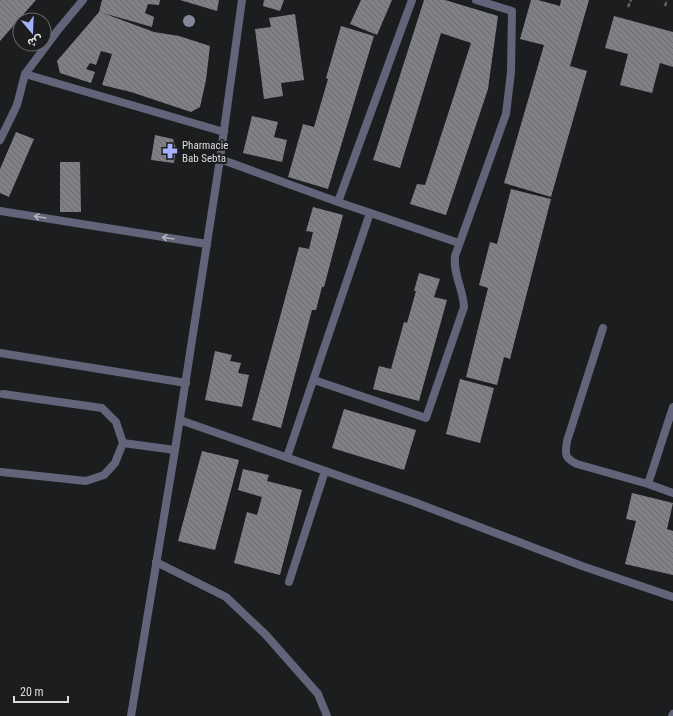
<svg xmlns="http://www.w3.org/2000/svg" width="673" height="716" viewBox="0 0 673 716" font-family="'Roboto Condensed','Noto Sans Arabic',sans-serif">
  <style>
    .building { fill: url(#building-back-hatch) }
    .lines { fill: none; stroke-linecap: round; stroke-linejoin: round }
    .path { stroke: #646466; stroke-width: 2.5; stroke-dasharray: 4 2; stroke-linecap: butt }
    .service { stroke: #626579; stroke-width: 8 }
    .minor { stroke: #626579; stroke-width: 8 }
    .tertiary { stroke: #626579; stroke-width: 8 }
    .tree { fill: #848899 }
    .oneway { stroke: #b1b2bb }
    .labels { text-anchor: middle; stroke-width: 4; stroke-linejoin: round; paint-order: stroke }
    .poi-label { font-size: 11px; fill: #dcdcde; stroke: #1c1d1f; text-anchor: start }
  </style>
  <defs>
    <pattern id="building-back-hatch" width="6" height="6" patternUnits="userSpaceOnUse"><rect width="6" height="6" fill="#808184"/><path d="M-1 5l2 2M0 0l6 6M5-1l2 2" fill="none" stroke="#6a6b6d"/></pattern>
  </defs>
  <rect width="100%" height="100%" fill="#1c1d1f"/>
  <!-- building -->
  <path class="building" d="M0,0H36L0,41Z
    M102,0H160L159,5L148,4L145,13L154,17L152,27L103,13L154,32L179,36L210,46L206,80L200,107L191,112L131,92L102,85L112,54L101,51L96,65L90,63L86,69L95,72L91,83L60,73L57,61L99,12Z
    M180,0H219L217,11Z
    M264,0H284L280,11L263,6Z
    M361,0H392L377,35L350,24Z
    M424,0H445L498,16L488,89L446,215L410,204L417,184L425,185L471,43L441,33L400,168L373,160Z
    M531,0H538L560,6L561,0H589L570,66L587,71L551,197L504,183L544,45L520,39Z
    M295,14L304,80L281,83L283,96L264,99L255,29L271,27L269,18Z
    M614,16L673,32V67L660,63L652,93L620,85L628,54L605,48Z
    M341,26L374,36L328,189L288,177L303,124L314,127L328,79L326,78Z
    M252,116L278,122L274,137L287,140L282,162L243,153Z
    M16,132L34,139L9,197L0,193V169Z
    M155,135L173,139L176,149L174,163L151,160Z
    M60,162H80L81,212H60Z
    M511,189L551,199L510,359L504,357L497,385L466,377L488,288L479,285L490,242L497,244Z
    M313,207L343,215L324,287H322L316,310H312L281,428L252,420L299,247L309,249L313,232L306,231Z
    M419,273L440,279L434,297L447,300L419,401L373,389L379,366L391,369L404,322L407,323L416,291H414Z
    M215,351L232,355L230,361L241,363L238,373L249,375L242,407L205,400Z
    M460,379L494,388L480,443L446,434Z
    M344,409L416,430L404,470L332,448Z
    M202,451L239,460L215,550L178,541Z
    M243,469L269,475L267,481L302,490L280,575L234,563L247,512L257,515L262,497L238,490Z
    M632,493L673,503L667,529L673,531V575L625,564L636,521L626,519Z"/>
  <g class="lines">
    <!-- path -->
    <path class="path" d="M665,6L667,0
      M628,7L631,0"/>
    <!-- service -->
    <path class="service" d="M3,394L102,408L116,422L123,443L175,450
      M1,472L86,481L104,475L115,463L123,443"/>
    <!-- minor -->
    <path class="minor" d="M25,74L224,132
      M0,140L17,105L25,74L58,30L83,0
      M220,159L338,202L459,243
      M338,202L412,0
      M0,211L207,244
      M603,328L567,441C565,454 564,458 577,464L648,484L673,493
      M0,353L186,383
      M314,380L426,418L464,307C463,288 453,275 455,256L506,114L511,72L512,11L476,0
      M287,457L370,213
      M648,484L673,407
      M156,562L226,597L266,635L318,694L327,716
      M289,582L325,471"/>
    <!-- tertiary -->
    <path class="tertiary" d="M180,420L414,502L582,566L673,597
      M131,716L175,450L220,159L242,0
      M672,716L673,714"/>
  </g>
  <!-- trees -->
  <circle class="tree" cx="189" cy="21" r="6"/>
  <!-- one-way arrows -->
  <defs><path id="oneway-shaft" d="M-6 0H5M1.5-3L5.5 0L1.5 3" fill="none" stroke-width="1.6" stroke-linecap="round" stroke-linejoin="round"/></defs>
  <g class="oneway">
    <use href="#oneway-shaft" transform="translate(40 217) rotate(-171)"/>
    <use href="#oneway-shaft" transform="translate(168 238) rotate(-171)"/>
  </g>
  <!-- icons -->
  <defs>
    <g id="pharmacy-bare" transform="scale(1.2)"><path d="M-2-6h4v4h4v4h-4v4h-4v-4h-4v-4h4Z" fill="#a5b1fc" stroke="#1c1d1f" stroke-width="2.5" paint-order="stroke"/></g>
  </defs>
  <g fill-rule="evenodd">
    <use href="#pharmacy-bare" x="170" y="151"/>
  </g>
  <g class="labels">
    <!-- poi labels -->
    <g class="poi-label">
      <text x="182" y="149">Pharmacie<tspan x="182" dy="13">Bab Sebta</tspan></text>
    </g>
  </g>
  <!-- north arrow -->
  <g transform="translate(32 32) rotate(161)"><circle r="19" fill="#1c1d1f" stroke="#69696b"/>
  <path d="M0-3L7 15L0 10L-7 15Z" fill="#a5b1fc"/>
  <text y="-6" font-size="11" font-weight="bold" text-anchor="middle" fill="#dcdcde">ش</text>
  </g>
  <!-- scale -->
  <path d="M14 696v6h54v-6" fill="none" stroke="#dcdcde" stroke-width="2"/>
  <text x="20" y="696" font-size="12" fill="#dcdcde" stroke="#1c1d1f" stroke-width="3" paint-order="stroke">20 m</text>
</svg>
